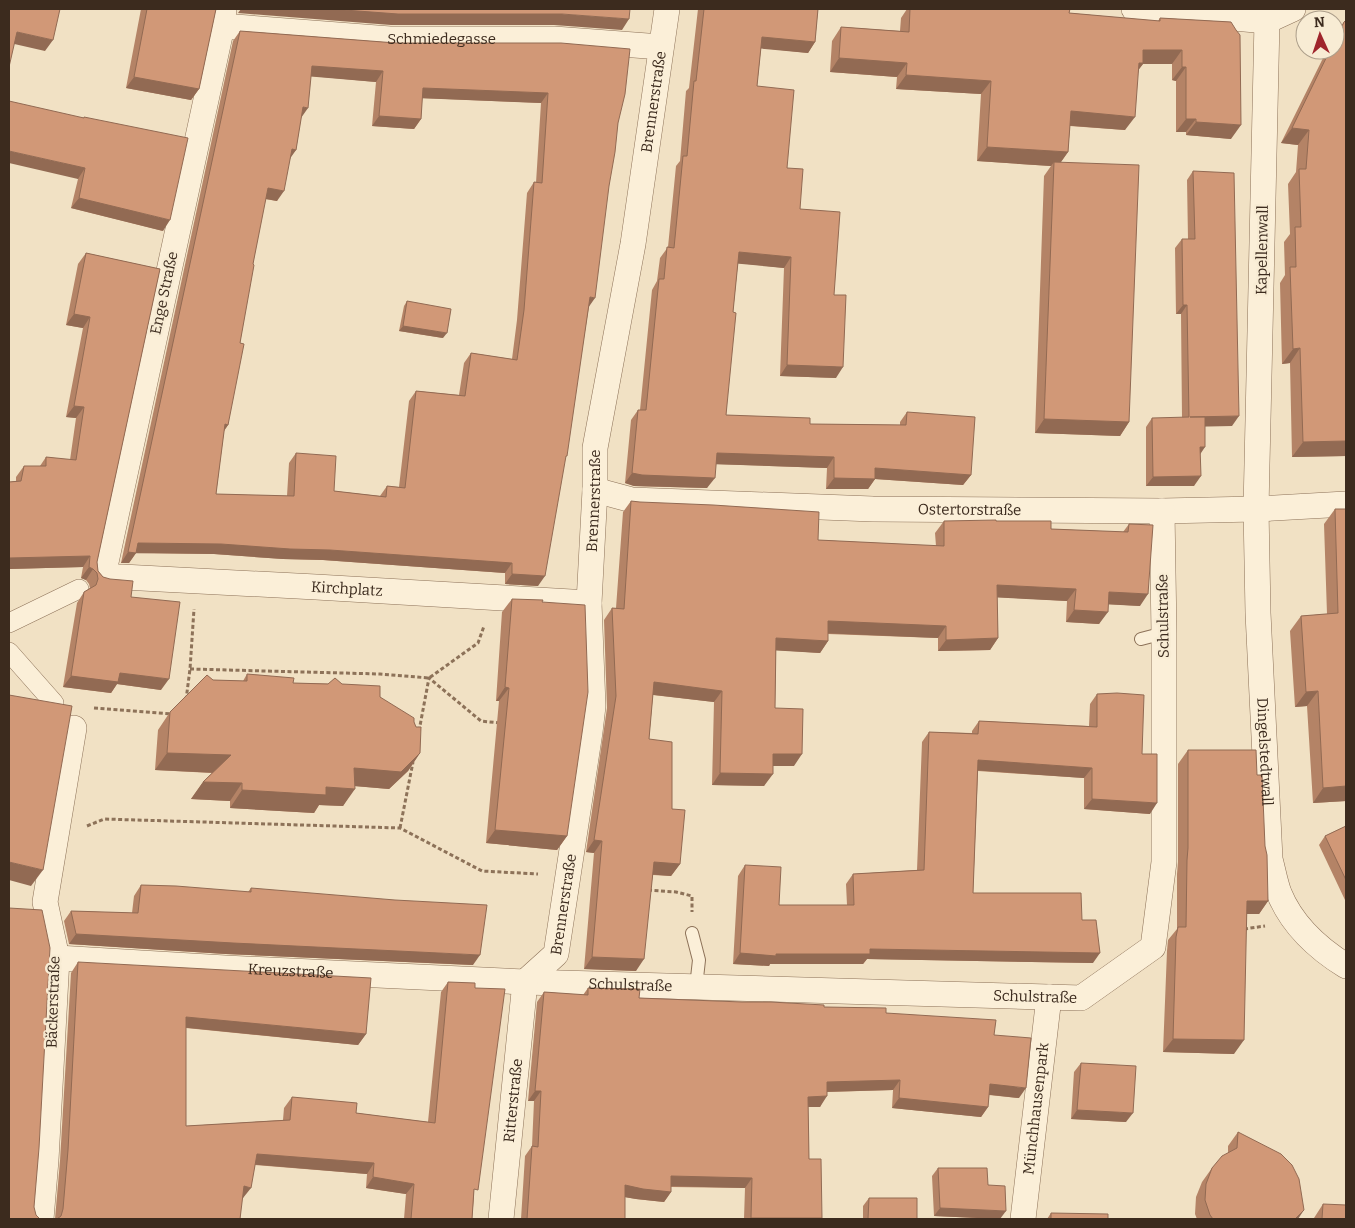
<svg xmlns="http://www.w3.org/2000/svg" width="1355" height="1228" viewBox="0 0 1355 1228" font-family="Bitter,serif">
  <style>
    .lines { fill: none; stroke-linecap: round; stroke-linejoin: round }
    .service-casing { stroke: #8d7259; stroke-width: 14 }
    .pedestrian-casing { stroke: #8d7259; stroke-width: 20 }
    .minor-casing { stroke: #8d7259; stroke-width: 26 }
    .path { stroke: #8d7259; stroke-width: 3; stroke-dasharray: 4 2.5; stroke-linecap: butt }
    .service { stroke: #fbefd8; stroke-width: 12 }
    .pedestrian { stroke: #fbefd8; stroke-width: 19 }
    .minor { stroke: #fbefd8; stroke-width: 25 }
    .wall { fill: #b48366; fill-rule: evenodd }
    .shaded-wall { fill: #926a53 }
    .building { fill: #d19877; stroke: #926a53; fill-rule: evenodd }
    .labels { text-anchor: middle; stroke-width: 5; stroke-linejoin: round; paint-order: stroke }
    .street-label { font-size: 15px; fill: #3c2b1e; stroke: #f8ecd4 }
  </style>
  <rect width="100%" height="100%" fill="#f1e1c4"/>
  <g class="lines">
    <!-- service casing -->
    <g class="service-casing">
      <path id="service" d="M1141,639L1164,633
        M692,933L699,960L696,987"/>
    </g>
    <!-- pedestrian casing -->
    <g class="pedestrian-casing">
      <path id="pedestrian" d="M9,623L79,589
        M9,652L54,703"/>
    </g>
    <!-- minor casing -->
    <g class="minor-casing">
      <g id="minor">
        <path id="s1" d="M224,9L222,26L103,576L316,587L589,603"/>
        <path d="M1134,9L1267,21L1293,9"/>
        <path id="s2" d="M1267,21L1256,509L1258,613L1270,859C1273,870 1275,882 1279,893C1292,925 1317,948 1346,966"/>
        <path id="s3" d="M222,26L390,39H554L661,47"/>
        <path id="s4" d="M595,490L632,500L873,509L1162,511L1256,509L1346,504"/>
        <path id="s5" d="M57,958L225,968L525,982L1081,998L1153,947L1164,862V633L1162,511"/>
        <path id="s6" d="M525,982L556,954L590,732L593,706L589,603L595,490V448L633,244L667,9"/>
        <path d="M41,1219L46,1160L57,958L45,902L74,728"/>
        <path id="s7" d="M501,1219L525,982"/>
        <path id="s8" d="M1023,1219L1049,997"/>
      </g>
    </g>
    <!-- path -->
    <path class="path" d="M190,669L380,674L429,678L478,643L484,626
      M186,700L190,669L194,609
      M94,708L173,714
      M419,731L429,678L481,721L500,723
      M87,826L104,819L400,828L482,871L538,874
      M400,828L413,762
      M648,890L676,892L692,896V912
      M1244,929L1265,926"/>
    <!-- service -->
    <use href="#service" class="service"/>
    <!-- pedestrian -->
    <use href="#pedestrian" class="pedestrian"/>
    <!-- minor -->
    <use href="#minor" class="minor"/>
  </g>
  <!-- wall -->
  <path class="wall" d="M141,9H216L199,89L191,100L126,88Z
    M698,9H818L815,42L808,53L761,48L757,86L787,168L800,209L834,295L836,378L780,376L784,268L738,263L733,312L726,415L810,424L900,425V422L907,412L971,475L963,485L875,479L868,489H826L827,468L716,464L707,488L634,486L625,483L631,420L638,410H640L652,290L657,281L660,258L668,247L676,166L680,161L686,91L689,88Z
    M907,9H1070L1069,13L1158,21L1160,18L1231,22V139L1186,135V132H1176V81L1172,80V64H1143L1139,69L1125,130L1070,126L1068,152L1061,162L1129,422L1120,436L1035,433L1044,176L1051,166L977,161L981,94L896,89L897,77L830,72L832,41L841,27L900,31L901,18Z
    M1344,22L1346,456L1292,457L1290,363L1282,364L1280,283L1285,275L1284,242L1290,234L1288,184L1296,172L1298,145L1281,143L1327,50H1335V35Z
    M240,31L396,43H561L618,123L565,458L538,586L505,584V573L323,560L283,559L214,554L136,553L129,563H121L233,41ZM311,76L376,82L372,126L414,129L421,119L422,98L541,103L536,183L534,182L527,193L517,320L512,359L471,353L464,363L459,395L416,391L409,401L399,487L387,486L380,496L334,491L296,453L289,463L287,496L216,494L224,431L228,425L240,343L253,264L265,199L277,201L291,156L296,150L301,118Z
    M9,101L163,231L71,208L78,179Z
    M1193,171L1232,426H1205L1194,486H1146V427L1152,418H1182L1181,314H1176L1175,248L1182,239H1188L1187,180Z
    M86,253L160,269L97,562L98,571L103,577L131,597L161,690L117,684L111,693L63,687L77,603L84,592L90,588L89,584L86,580L81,578L83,567L9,569V482L16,481V477L24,466H40L46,457L70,460L76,418L66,417L83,328L66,325L78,264Z
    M407,301L443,338L399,331L404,306Z
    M631,501L818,540L936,546L935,533L944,521H996L1051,529L1123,532L1129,524L1140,606L1108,604L1099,624L1066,622L1067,601L997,597L998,638L990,650L938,651V638L828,634V641L820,653L776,650L775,708L794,766H773L764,786L712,785L714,702L653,695L649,739L672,809L680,864L671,876L653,875L636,971L584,969L594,853L586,852L607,708L604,620L612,608H616L623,512Z
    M1335,509H1346V801L1313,803L1307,706L1295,707L1290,631L1301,616L1327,614L1324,524Z
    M512,599L567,836L557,850L486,843L499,701H496L502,612Z
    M247,674L293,683L342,684L380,697L414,722L420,753L408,771L389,789L355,786L343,806L319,805L314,813L230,808V801L191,799L203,782L212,773L155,770L158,730L170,712L213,680L243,681Z
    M1097,694L1142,754L1150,814L1084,809V778L978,771L973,893L1082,920L1093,963L867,959L863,964H770L769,966L733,964L738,876L745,865L779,905H847L846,884L853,874L917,870L922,742L929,732L972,733V731L979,721L1089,726L1090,704Z
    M1188,750L1257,775L1268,901L1259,914H1247L1234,1054L1163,1052L1167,951L1168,940L1177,929V874L1178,862V764Z
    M1346,826V899L1345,900L1319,845L1325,836Z
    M141,885L248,892L251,888L473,965L226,954L69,944L64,921L71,911L132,913L134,896Z
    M78,962L366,1034L358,1045L186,1028V1126L283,1120L284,1108L292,1097L356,1113L428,1122L441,992L448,982L475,988L474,1196L472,1219H404L406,1194L366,1188L367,1174L255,1165L243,1198H242L240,1219H55L60,1161L71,973Z
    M588,988L639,998L824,1007L886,1013L994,1035L1019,1098L989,1095L988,1107L981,1117L892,1108L893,1090L827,1092L820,1107H808L809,1159L822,1219H744L745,1188L671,1187V1192L664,1202L636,1199L625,1197V1219H521L525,1156L532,1146L534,1101H528L537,1002L544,992L583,995Z
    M1081,1063L1126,1122L1071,1119L1074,1072Z
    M1238,1132L1298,1219H1197L1195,1214L1196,1197L1202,1182L1212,1168L1228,1153V1146Z
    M938,1168L988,1185L1000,1219L934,1216L932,1176Z
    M869,1198L917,1219H863V1206Z
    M1323,1204L1346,1219H1314V1218Z
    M1051,1213L1108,1219H1047Z"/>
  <!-- shaded-wall -->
  <path class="shaded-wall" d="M241,9H331L562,14L629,19L622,30L554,25H391L238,13Z
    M17,32L53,40L45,51L10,43Z
    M762,37L815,42L808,53L755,48Z
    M1143,50H1182L1172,64H1143L1133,77Z
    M839,58L907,63L897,77L830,72Z
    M312,66L383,71L376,82L305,76Z
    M1182,67H1186L1176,81L1172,80Z
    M906,75L991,81L981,94L896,89Z
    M134,77L199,89L191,100L126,88Z
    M423,88L548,93L541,103L416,98Z
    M303,107L308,108L301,118Z
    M1071,111L1135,117L1125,130L1061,125Z
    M379,116L421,119L414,129L372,126Z
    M1186,119H1196L1186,132H1176Z
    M1196,122L1241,125L1231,139L1186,135Z
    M1292,128L1309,130L1298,145L1281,143Z
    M987,147L1068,152L1058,166L1054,162L1051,166L977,161Z
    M292,149L296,150L289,160Z
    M9,151L85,168L78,179L9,163Z
    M268,188L284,191L277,201L261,198Z
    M79,198L170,220L163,231L71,208Z
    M739,252L791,257L784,268L731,263Z
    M590,297L595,298L588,308Z
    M1183,305H1187L1181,314H1176Z
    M74,314L90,317L83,328L66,325Z
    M403,326L447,333L443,338L399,331Z
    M1300,348L1290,363L1282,364L1293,349Z
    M787,365L843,367L836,378L780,376Z
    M74,406L84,407L76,418L66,417Z
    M1239,416L1232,426L1184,427L1190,417Z
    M1044,419L1129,422L1120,436L1035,433Z
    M225,424L228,425L221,435Z
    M1346,441V456L1292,457L1303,442Z
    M1200,447H1205L1199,456Z
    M717,453L834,457L827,468L709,464Z
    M875,468L971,475L963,485L875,479L868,489H826L834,478Z
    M632,473L715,478L707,488L634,486L625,483Z
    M1201,476L1194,486H1146L1153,477Z
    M138,543L221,544L330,550L512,563L505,573L323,560L283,559L214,554L134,553H136L129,563H121L128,552Z
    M90,556L83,567L9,569V558Z
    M89,567L93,569L86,580L81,578Z
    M512,574L545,576L538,586L505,584Z
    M997,585L1076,589L1067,601L988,597Z
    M1109,592L1148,594L1140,606L1101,604Z
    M1074,610L1108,612L1099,624L1066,622Z
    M828,621L946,626L938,638L820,633Z
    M776,638L828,641L820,653L768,650Z
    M998,638L990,650L938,651L946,640Z
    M120,673L169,679L161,690L117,684L111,693L63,687L71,676Z
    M654,682L722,691L714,702L646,694Z
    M505,687L509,688L499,701H496Z
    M1318,691L1307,706L1295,707L1306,692Z
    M167,753L231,755L218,773L155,770Z
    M420,753L408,771L389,789L342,785L354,768Z
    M773,754H802L794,766H765Z
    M978,760L1092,768L1084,778L971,770Z
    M720,773L773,774L764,786L712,785Z
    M203,782L242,783L230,801L191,799Z
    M1346,786V801L1313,803L1323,788Z
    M326,787L355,789L343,806L319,805L314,813L230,808L242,790Z
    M1092,799L1157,803L1150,814L1084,809Z
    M495,830L567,836L557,850L486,843Z
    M594,840L602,841L594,853L586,852Z
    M9,862L43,870L31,886L9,880Z
    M654,862L680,864L671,876L646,874Z
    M1247,901H1268L1259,914H1238Z
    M76,934L480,955L473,965L226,954L69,944Z
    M870,949L1100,953L1093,963L867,959L863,964H770L769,966L733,964L740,953L776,954Z
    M592,957L644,959L636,971L584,969Z
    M186,1017L366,1034L358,1045L179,1027Z
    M1173,1039L1244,1040L1234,1054L1163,1052Z
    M900,1080L893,1090L820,1092L827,1082Z
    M990,1084L1026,1088L1019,1098L983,1094Z
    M535,1091H541L534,1101H528Z
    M827,1096L820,1107H801L808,1097Z
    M899,1098L988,1107L981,1117L892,1108Z
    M1077,1110L1133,1113L1126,1122L1071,1119Z
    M257,1154L374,1163L367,1174L249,1164Z
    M671,1176L752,1178L745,1188L664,1186Z
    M373,1177L414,1184L406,1194L366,1188Z
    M625,1185L671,1192L664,1202L636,1199L618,1196Z
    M244,1186L251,1188L243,1198L236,1197Z
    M940,1208L1006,1211L1000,1219L934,1216Z
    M1304,1210L1298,1219H1295Z
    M751,1218H822V1219H750Z"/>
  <!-- building -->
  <path class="building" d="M9,9H60L53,40L17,32L9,67Z
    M147,9H216L199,89L134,77Z
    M331,9H630L629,19L562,14H398Z
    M704,9H818L815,42L762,37L757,86L794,90L787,168L803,169L800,209L840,212L834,295H846L843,367L787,365L791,257L739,252L733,312L736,313L726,415L810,418V424L906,425L907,412L975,417L971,475L875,468V479L834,478V457L717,453L715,478L642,475L632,473L638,410H646L659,279H664L667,247L674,248L683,156H687L694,81H696Z
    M910,9H1070L1069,13L1160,21V18L1231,22L1236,30L1240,35L1241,125L1196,122V119H1186V67H1182V50H1143V63H1139L1135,117L1071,111L1068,152L987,147L991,81L906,75L907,63L839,58L841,27L909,32Z
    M1346,20V441L1303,442L1300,348L1293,349L1290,267H1296L1295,227H1301L1299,169H1306L1309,130L1292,128L1330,50H1335V41L1344,22Z
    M240,31L396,43H561L630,49L625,94L618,123L615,152L609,186L595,298L590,297L567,456H566L545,576L512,574V563L330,550L290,549L221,544L138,543L136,553L128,552ZM312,66L383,71L379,116L421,119L423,88L548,93L542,183L534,182L524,310L517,360L471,353L465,396L416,391L405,488L387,486L386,497L334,491L336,456L296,453L294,496L216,494L225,424L228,425L244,344L240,343L254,265L253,264L268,188L284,191L292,149L296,150L303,107L308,108Z
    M9,101L84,118V117L188,138L170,220L79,198L85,168L9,151Z
    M1054,162L1139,165L1129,422L1044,419Z
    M1193,171L1234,173L1239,416L1190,417H1205V447H1200L1201,476L1153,477L1152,418L1189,417L1187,305H1183L1182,239H1195Z
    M86,253L160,269L97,562L98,571L103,577L110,579L133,581L131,597L180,602L169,679L120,673L118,682L71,676L84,592L96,585L98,579L97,573L93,569L89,567L90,556L9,558V482L21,481L24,466H46V457L76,460L84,407L74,406L90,317L74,314Z
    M407,301L451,309L447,333L403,326Z
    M631,501L640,502L713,505L819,512L818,540L944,546V521L996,520V521H1051V529L1128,532L1129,524L1153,525L1148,594L1109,592L1108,612L1074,610L1076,589L997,585L998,638L946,640V626L828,621V641L776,638L775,708L803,709L802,754H773V774L720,773L722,691L654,682L649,739L672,742V809L685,810L680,864L654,862L644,959L592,957L602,841L594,840L616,696L612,608L624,609Z
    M1335,509H1346V786L1323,788L1318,691L1306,692L1301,616L1338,613Z
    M512,599L543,600L542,602L585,605L588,692L567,836L495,830L509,688L505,687Z
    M247,674L294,678L293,683L328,684L335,678L342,684L380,686V697L414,718V722L416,727H421L420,753L401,772L354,768L355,789L326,787V795L242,790V783L203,782L231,755L167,753L170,712L207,675L213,680L247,681Z
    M1117,693L1144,695L1142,754H1157V803L1092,799V768L978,760L973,893H1081L1082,920H1096L1100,953L870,949V954H776V956L740,953L745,865L781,867L779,905H854L853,874L924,870L929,732L978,734L979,721L1097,727V694Z
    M9,695L72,706L43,870L9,862Z
    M1188,750H1256L1257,775H1262L1265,846L1267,855L1268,901H1247L1244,1040L1173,1039L1176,937L1178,927H1186L1187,860L1188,848Z
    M1346,826V880L1325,836Z
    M141,885L176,886L251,892V888L395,900L487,905L480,955L233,943L76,934L71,911L138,913Z
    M9,908L42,910L50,948L39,1148L34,1207L36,1215L40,1219H9Z
    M78,962L371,978L366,1034L186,1017V1126L290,1120L292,1097L357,1103L356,1113L435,1123L448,982L475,983V988L505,989L478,1190L474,1189L472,1219H411L414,1184L373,1177L374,1163L257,1154L251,1188L244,1186L240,1219H57L61,1216L63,1209L68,1150Z
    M588,988L640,989L639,998L742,1002H771L824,1005V1007L886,1008V1013L996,1020L994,1035L1031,1038L1026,1088L990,1084L988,1107L899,1098L900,1080L827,1082V1096L808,1097L809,1159H821L822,1218H751L752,1178L671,1176V1192L643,1189L625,1185V1219H527L532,1146L538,1147L541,1091H535L544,992L588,995Z
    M1081,1063L1136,1066L1133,1113L1077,1110Z
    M1238,1132L1281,1154L1292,1165L1299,1179L1304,1210L1295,1219H1213L1210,1215L1205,1200L1206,1184L1212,1168L1222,1156L1237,1148Z
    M938,1168H987L988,1185L1005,1186L1006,1211L940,1208Z
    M869,1198H917V1219H868Z
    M1323,1204L1346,1205V1219H1322Z
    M1051,1213L1108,1214V1219H1051Z"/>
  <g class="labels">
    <!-- street labels -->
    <g class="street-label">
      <text dy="5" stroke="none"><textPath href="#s3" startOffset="220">Schmiedegasse</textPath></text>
      <text dy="5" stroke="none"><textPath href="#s6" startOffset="902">Brennerstraße</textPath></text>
      <text transform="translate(1262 250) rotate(-89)" y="5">Kapellenwall</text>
      <text transform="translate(164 293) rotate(-78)" y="5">Enge Straße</text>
      <text dy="5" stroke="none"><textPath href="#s6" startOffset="498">Brennerstraße</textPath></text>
      <text dy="5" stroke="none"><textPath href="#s4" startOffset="376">Ostertorstraße</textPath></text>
      <text dy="5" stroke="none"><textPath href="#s1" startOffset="824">Kirchplatz</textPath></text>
      <text transform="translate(1163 616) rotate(-91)" y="5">Schulstraße</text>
      <text dy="5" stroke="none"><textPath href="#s2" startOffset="731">Dingelstedtwall</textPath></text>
      <text dy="5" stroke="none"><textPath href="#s6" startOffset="92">Brennerstraße</textPath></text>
      <text dy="5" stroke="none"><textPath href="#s5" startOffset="234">Kreuzstraße</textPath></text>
      <text dy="5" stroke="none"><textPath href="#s5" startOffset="574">Schulstraße</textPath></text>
      <text dy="5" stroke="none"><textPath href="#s5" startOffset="979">Schulstraße</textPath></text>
      <text transform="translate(53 1002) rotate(-88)" y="5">Bäckerstraße</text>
      <text dy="5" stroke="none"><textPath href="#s7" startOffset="119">Ritterstraße</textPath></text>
      <text dy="5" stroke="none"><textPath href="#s8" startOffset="111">Münchhausenpark</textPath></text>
    </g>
  </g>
  <!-- border -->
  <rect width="1355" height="1228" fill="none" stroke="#3c2b1e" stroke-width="20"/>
  <!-- north arrow -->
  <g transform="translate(1320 35) rotate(357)"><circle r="24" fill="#f8ecd4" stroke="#ad9f8b"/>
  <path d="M0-4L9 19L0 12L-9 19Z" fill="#9f252c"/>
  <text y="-8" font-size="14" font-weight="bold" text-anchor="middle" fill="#3c2b1e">N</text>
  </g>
</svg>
